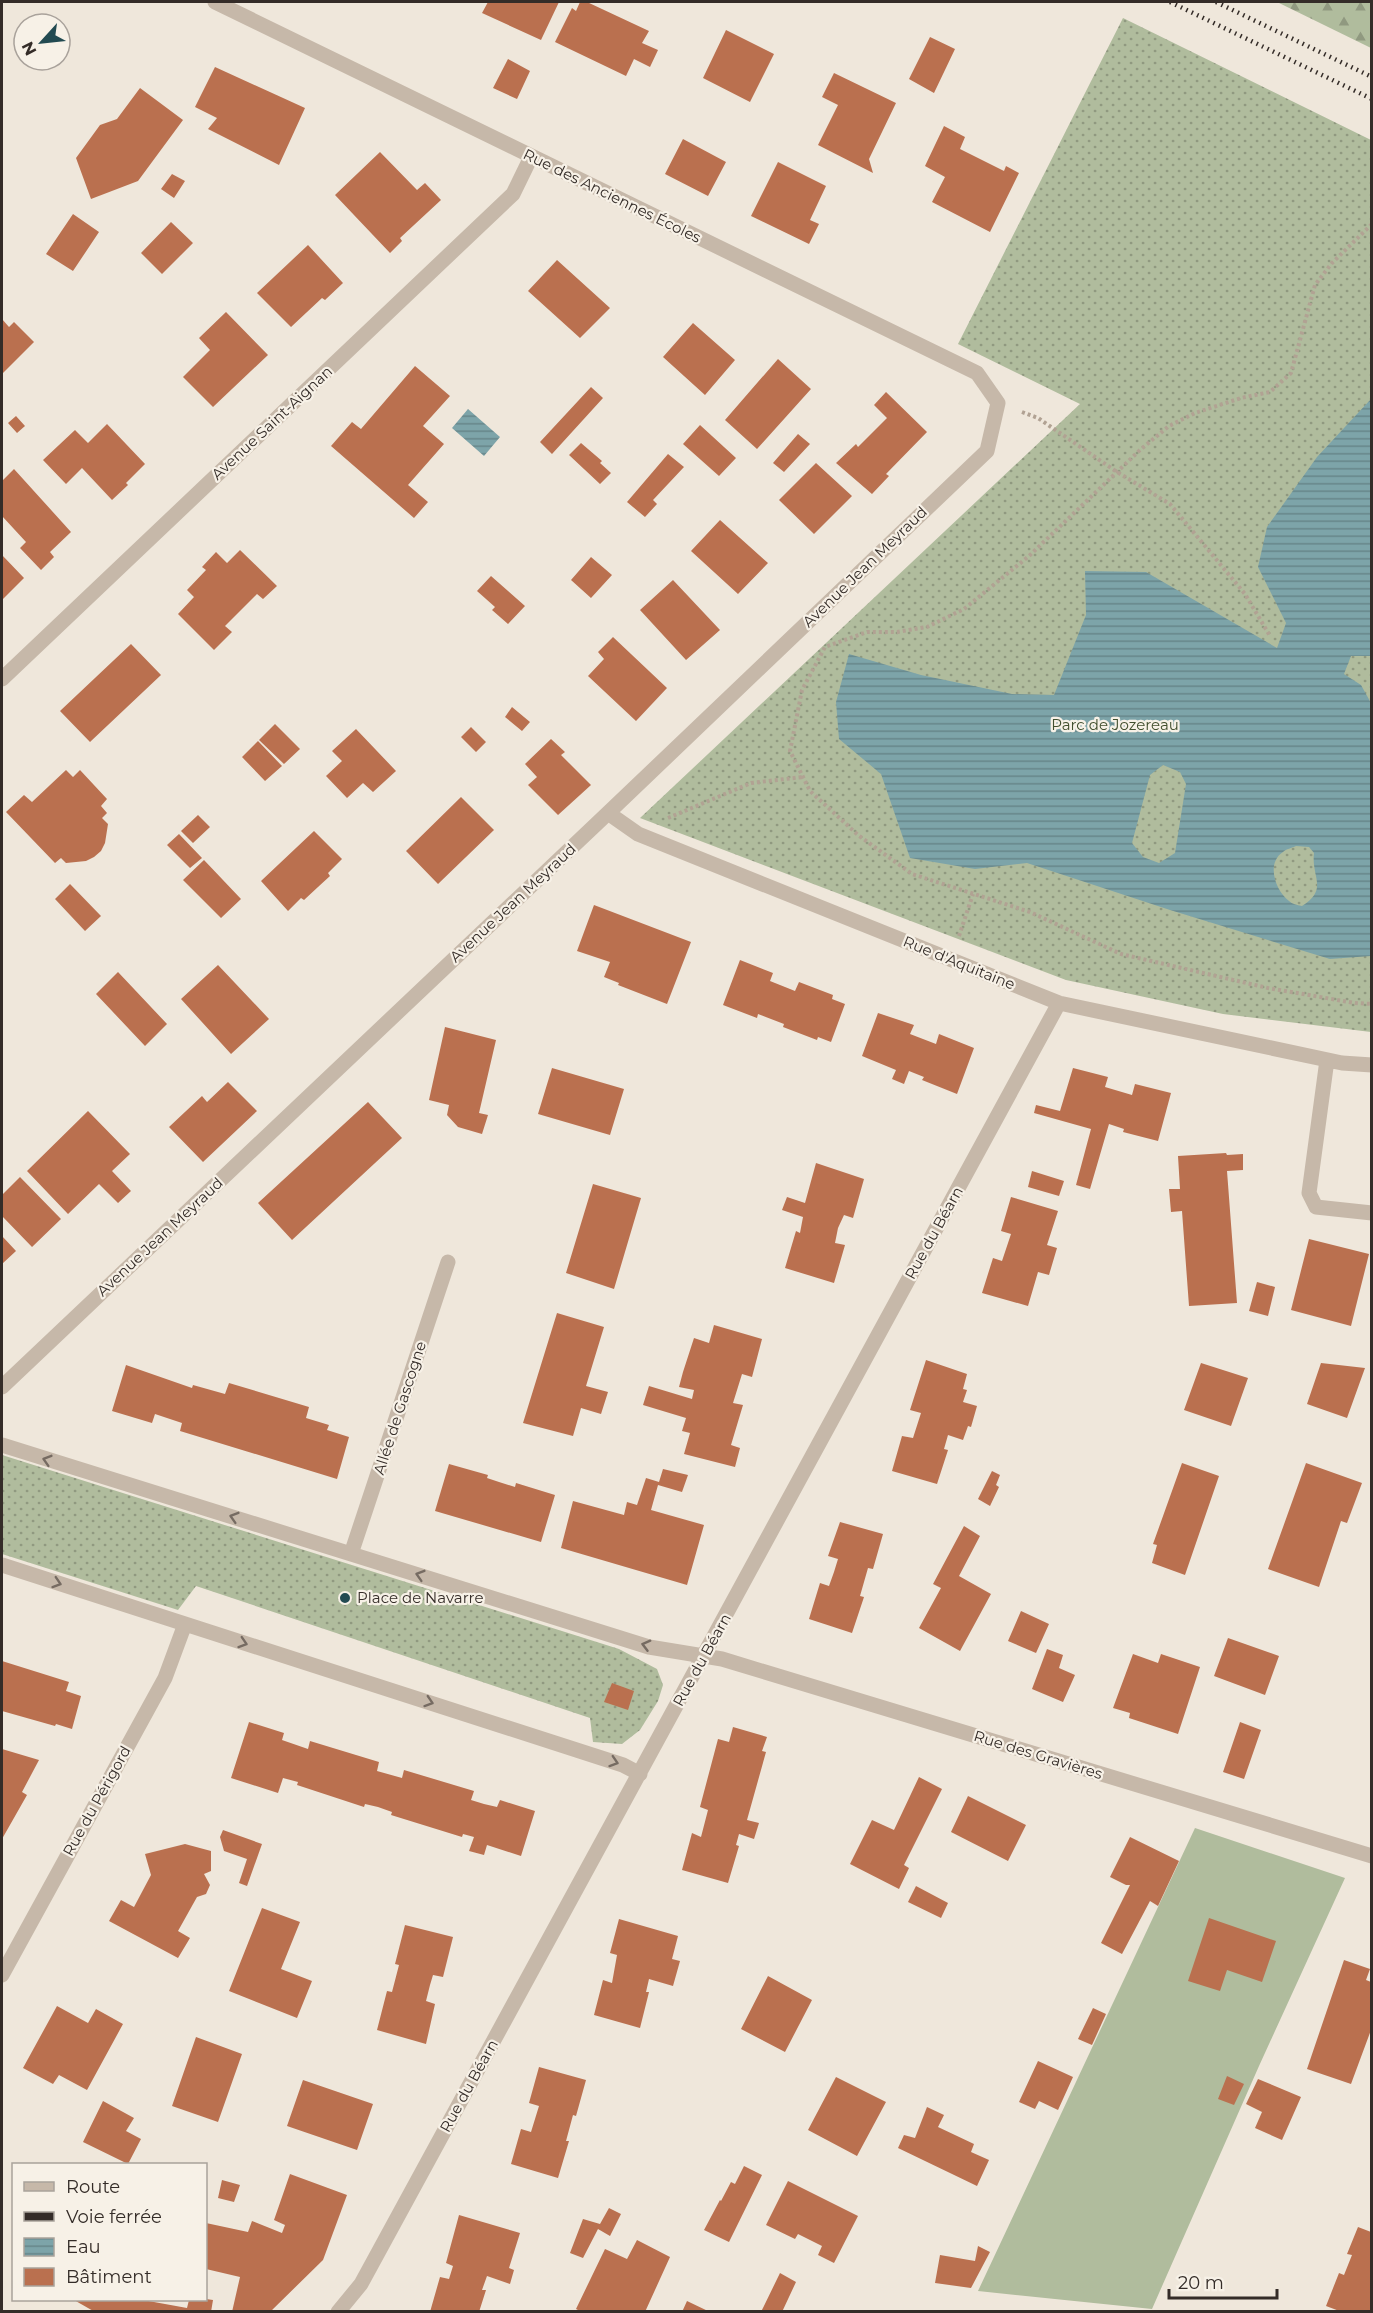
<svg xmlns="http://www.w3.org/2000/svg" width="1373" height="2313" viewBox="0 0 1373 2313" font-family="Montserrat,sans-serif">
  <style>
    .grass { fill: url(#grass-dots) }
    .forest { fill: url(#forest-firs) }
    .garden { fill: #b0bc9d }
    .water { fill: url(#water-rules); fill-rule: evenodd }
    .building { fill: #ba704f }
    .lines { fill: none; stroke-linecap: round; stroke-linejoin: round }
    .path { stroke: #b1a293; stroke-width: 4; stroke-dasharray: 3 3; stroke-linecap: butt }
    .street { stroke: #c6b8a9; stroke-width: 15 }
    .rail { stroke: #342c28; stroke-width: 4.5; stroke-dasharray: 1.5 4.5; stroke-linecap: butt }
    .oneway { stroke: #766b62 }
    .poi-dot { fill: #224a51; stroke: #f7f1e7; stroke-width: 2 }
    .labels { text-anchor: middle; stroke-width: 4.5; stroke-linejoin: round; paint-order: stroke }
    .street-label { font-size: 15px; fill: #342c28; stroke: #f7f1e7 }
    .park-label { font-size: 15px; fill: #414f2e; stroke: #f7f1e7 }
    .poi-label { font-size: 15px; fill: #342c28; stroke: #f7f1e7; text-anchor: start }
  </style>
  <defs>
    <pattern id="grass-dots" width="8" height="8" patternUnits="userSpaceOnUse" patternTransform="scale(1.5)"><rect width="8" height="8" fill="#b0bc9d"/><path d="M2 2h.1M6 6h.1" fill="none" stroke="#909980" stroke-width="1.8" stroke-linecap="round"/></pattern>
    <pattern id="forest-firs" width="22" height="20" patternUnits="userSpaceOnUse" patternTransform="scale(1.5)"><rect width="22" height="20" fill="#b0bc9d"/><path d="M5 1l3.5 6h-7zM16 11l3.5 6h-7z" fill="#909980"/></pattern>
    <pattern id="water-rules" width="6" height="5" patternUnits="userSpaceOnUse" patternTransform="scale(1.5)"><rect width="6" height="5" fill="#7da4a9"/><path d="M0 2.5h6" fill="none" stroke="#67868a"/></pattern>
  </defs>
  <rect width="100%" height="100%" fill="#efe7db"/>
  <!-- grass -->
  <path class="grass" d="M1123,18L1371,140V1032L1223,1014L1066,980L640,818L1080,404L958,344Z
    M2,1455L619,1649L657,1669L663,1685L658,1701L640,1730L622,1744L593,1742L590,1718L196,1586L178,1610L2,1554Z"/>
  <!-- forest -->
  <path class="forest" d="M1277,2H1371V48Z"/>
  <!-- garden -->
  <path class="garden" d="M1195,1828L1345,1878L1259,2066L1152,2309L978,2291Z"/>
  <!-- water -->
  <path class="water" d="M1371,399V656H1351L1344,674L1361,685L1371,703V956L1330,959L1170,910L1027,863L975,869L910,858L881,774L839,739L836,702L849,654L921,675L1012,694L1054,695L1086,615L1085,571L1146,572L1277,648L1286,623L1258,567L1267,527L1317,457ZM1163,765L1180,772L1186,784L1175,853L1159,863L1143,857L1132,843L1150,775ZM1296,846L1309,847L1314,853C1311,877 1329,889 1302,906C1297,905 1292,904 1289,901C1275,890 1266,863 1283,852C1286,849 1292,848 1296,846Z
    M468,409L500,437L484,456L452,428Z"/>
  <!-- building -->
  <path class="building" d="M488,2H559L541,40L482,13Z
    M580,2H587L649,31L642,43L658,50L650,67L634,59L626,76L555,42L572,8L576,11Z
    M726,30L774,54L750,102L703,78Z
    M930,37L955,49L934,93L909,79Z
    M508,59L530,71L517,99L493,88Z
    M215,67L305,108L279,165L208,129L217,118L195,107Z
    M834,73L896,103L869,159L873,173L818,145L838,105L822,97Z
    M140,88L183,120L138,181L91,199L76,158L100,125L117,119Z
    M944,126L965,137L960,149L1004,171L1006,166L1019,173L990,232L932,202L945,177L925,166Z
    M683,139L726,162L708,196L665,174Z
    M380,152L417,190L425,183L441,200L400,238L402,241L390,253L335,195Z
    M778,162L826,186L810,220L819,224L809,244L751,216Z
    M172,174L185,181L174,198L161,189Z
    M73,214L99,232L73,271L46,254Z
    M171,222L193,243L162,274L141,253Z
    M308,245L343,283L325,300L322,298L291,327L257,293Z
    M557,260L610,308L580,338L528,291Z
    M226,312L268,355L213,407L183,377L210,350L199,338Z
    M2,319L9,327L14,322L34,342L2,374Z
    M693,323L735,360L705,395L663,357Z
    M778,359L811,389L757,449L725,420Z
    M415,366L450,396L423,426L444,444L408,485L428,502L414,518L331,446L352,422L361,429Z
    M591,387L603,398L552,454L540,442Z
    M886,392L927,432L886,474L889,476L872,494L836,463L856,444L858,447L887,418L874,405Z
    M16,416L25,426L17,433L8,423Z
    M107,424L145,464L126,483L128,485L112,500L82,468L66,484L43,460L75,430L88,443Z
    M700,425L736,458L719,476L683,444Z
    M798,434L810,444L784,472L773,463Z
    M581,443L602,461L600,463L611,473L600,484L569,455Z
    M668,454L684,467L653,500L657,504L645,517L627,502Z
    M816,463L852,496L814,534L779,500Z
    M14,469L71,532L50,552L54,557L41,570L20,548L26,542L2,516V481Z
    M720,520L768,563L738,594L691,551Z
    M240,550L277,586L263,599L257,594L225,626L232,632L214,650L178,614L194,597L187,590L206,570L202,567L216,552L227,563Z
    M2,555L24,578L2,600Z
    M591,557L612,575L591,598L571,580Z
    M491,576L525,606L508,624L492,610L495,607L477,591Z
    M673,580L720,630L686,660L640,610Z
    M613,637L667,688L636,721L588,676L604,659L598,652Z
    M131,644L161,675L90,742L60,711Z
    M512,707L530,722L522,731L505,717Z
    M275,724L300,749L284,764L259,740Z
    M471,727L486,742L476,752L461,737Z
    M356,729L396,771L373,792L363,783L347,798L326,776L342,761L332,751Z
    M551,739L565,752L561,755L591,785L558,815L528,785L537,777L525,764Z
    M258,741L282,766L265,781L242,757Z
    M66,770L73,777L80,770L107,799L101,806L107,813L102,818L108,824L105,843L101,851L94,857L86,861L66,863L61,858L55,863L6,812L24,795L32,802Z
    M461,797L494,830L438,884L406,851Z
    M198,815L210,827L193,843L181,831Z
    M314,831L342,859L328,873L330,876L318,887L304,900L301,898L288,911L261,881Z
    M179,834L202,858L190,868L167,845Z
    M204,860L241,899L221,918L183,880Z
    M70,884L101,916L85,931L55,899Z
    M594,905L691,942L667,1004L618,985L619,983L604,977L610,962L577,951Z
    M740,960L773,973L770,981L795,991L799,982L833,995L832,999L845,1004L831,1042L818,1037L817,1040L783,1027L784,1024L758,1014L757,1018L723,1005Z
    M218,965L269,1019L231,1054L181,999Z
    M118,972L167,1024L145,1046L96,994Z
    M878,1013L914,1025L910,1034L936,1044L939,1034L974,1048L957,1094L922,1080L924,1077L909,1071L904,1084L892,1079L896,1070L862,1056Z
    M445,1027L496,1040L479,1113L488,1115L482,1134L458,1127L447,1115L449,1105L429,1100Z
    M552,1068L624,1089L610,1135L538,1114Z
    M1073,1068L1108,1077L1105,1087L1132,1095L1135,1084L1171,1093L1158,1141L1123,1132L1124,1129L1109,1124L1090,1189L1076,1185L1091,1129L1034,1113L1036,1105L1060,1111Z
    M228,1082L257,1111L203,1162L169,1127L202,1096L207,1102Z
    M368,1102L402,1138L292,1240L258,1203Z
    M88,1111L130,1154L112,1171L131,1191L118,1203L99,1184L68,1214L27,1171Z
    M1226,1153L1227,1155L1243,1154V1170L1227,1171L1237,1303L1189,1306L1182,1211L1171,1212L1169,1189H1180L1178,1156Z
    M816,1163L864,1179L853,1218L844,1215L838,1228L835,1243L845,1245L834,1283L785,1268L796,1231L800,1233L803,1217L782,1210L787,1197L805,1203Z
    M1032,1171L1064,1181L1059,1196L1028,1187Z
    M20,1177L61,1219L32,1247L2,1216V1195Z
    M593,1184L641,1198L614,1289L566,1273Z
    M1011,1197L1058,1211L1047,1245L1057,1248L1049,1275L1038,1272L1028,1306L982,1293L993,1258L1002,1261L1011,1234L1001,1231Z
    M2,1236L16,1251L2,1264Z
    M1309,1239L1369,1254L1351,1326L1291,1310Z
    M1257,1282L1275,1287L1268,1316L1249,1311Z
    M557,1313L604,1327L586,1386L608,1392L601,1414L581,1408L573,1436L523,1423Z
    M714,1325L762,1339L752,1377L742,1374L733,1403L743,1405L731,1445L740,1448L735,1467L684,1454L690,1433L682,1431L686,1418L643,1405L649,1386L692,1399L694,1390L679,1387L683,1372L694,1338L709,1343Z
    M926,1360L967,1374L963,1389L967,1390L963,1402L977,1406L971,1427L968,1426L963,1440L948,1435L944,1449L948,1450L937,1484L892,1471L902,1436L913,1438L921,1413L910,1410Z
    M1201,1363L1248,1378L1231,1426L1184,1410Z
    M1321,1363L1365,1368L1347,1418L1307,1404Z
    M126,1365L192,1388L193,1385L225,1394L229,1383L309,1407L306,1418L329,1425L327,1430L349,1437L337,1479L180,1431L182,1423L155,1414L152,1423L112,1411Z
    M1182,1463L1219,1476L1185,1575L1152,1563L1157,1545L1153,1544Z
    M1306,1463L1362,1483L1347,1523L1341,1521L1319,1587L1268,1569Z
    M449,1464L488,1475L487,1478L499,1482L515,1487L516,1483L555,1495L541,1542L435,1511Z
    M663,1469L688,1475L682,1492L658,1485L651,1510L704,1525L687,1585L561,1548L573,1501L624,1515L627,1502L637,1505L646,1478L659,1482Z
    M992,1471L1000,1475L996,1485L999,1487L990,1506L978,1499Z
    M840,1522L883,1534L873,1569L868,1568L860,1596L864,1597L852,1633L809,1619L820,1583L829,1586L834,1572L838,1559L828,1556Z
    M964,1526L980,1536L959,1576L991,1594L960,1651L919,1628L941,1588L933,1584Z
    M1021,1611L1049,1624L1036,1653L1008,1641Z
    M1228,1638L1279,1656L1265,1695L1214,1676Z
    M1047,1649L1063,1655L1059,1668L1075,1675L1063,1702L1032,1689Z
    M1133,1654L1158,1663L1161,1654L1200,1667L1178,1734L1129,1718L1130,1713L1113,1708Z
    M2,1661L69,1682L66,1691L81,1696L72,1729L56,1724L55,1726L2,1711Z
    M612,1683L634,1691L628,1710L604,1702Z
    M249,1722L284,1733L282,1740L308,1749L310,1741L379,1762L377,1771L402,1778L404,1770L474,1791L471,1800L484,1804L497,1807L500,1800L535,1811L521,1856L487,1845L484,1855L469,1851L474,1837L463,1834L462,1837L391,1815L392,1812L378,1807L365,1804L364,1807L297,1785L298,1782L283,1778L278,1793L231,1778Z
    M1240,1722L1261,1730L1244,1779L1223,1772Z
    M733,1727L767,1737L762,1751L766,1752L747,1820L759,1823L754,1839L739,1834L736,1845L739,1846L728,1883L682,1870L692,1833L701,1837L708,1810L700,1807L718,1739L729,1742Z
    M2,1749L39,1760L22,1792L27,1795L2,1839Z
    M919,1777L942,1789L904,1865L909,1868L899,1889L850,1864L872,1820L894,1830Z
    M968,1796L1026,1825L1008,1861L951,1832Z
    M223,1830L262,1844L247,1886L239,1883L247,1859L224,1851L220,1837Z
    M1130,1837L1179,1861L1158,1906L1150,1901L1122,1954L1101,1943L1130,1885H1126L1110,1877Z
    M185,1844L211,1851V1871L204,1874L210,1885L206,1894L197,1897L178,1931L190,1938L178,1958L109,1921L121,1900L134,1907L151,1875L145,1854Z
    M916,1886L948,1903L941,1918L908,1902Z
    M262,1908L300,1922L281,1969L312,1981L297,2018L229,1991Z
    M1209,1918L1276,1941L1262,1982L1227,1970L1220,1991L1188,1981Z
    M619,1919L678,1936L672,1959L680,1961L673,1986L649,1979L646,1992H649L640,2028L594,2015L603,1980L612,1983L617,1955L610,1953Z
    M405,1925L453,1937L443,1977L433,1975L430,1985L426,2001L435,2004L426,2044L377,2030L387,1991L392,1992L399,1965L395,1964Z
    M1344,1960L1370,1969L1366,1980L1371,1982V2030L1351,2084L1307,2069Z
    M768,1976L812,2000L785,2052L741,2029Z
    M57,2006L88,2023L96,2009L123,2024L87,2090L59,2075L53,2084L23,2068Z
    M1093,2008L1106,2014L1092,2045L1078,2039Z
    M196,2037L242,2054L218,2122L172,2106Z
    M1038,2061L1073,2077L1058,2110L1039,2101L1035,2109L1019,2102Z
    M539,2067L586,2080L576,2116L573,2115L566,2141H569L558,2178L511,2164L521,2129L531,2132L539,2106L529,2103Z
    M1227,2076L1244,2084L1234,2105L1218,2099Z
    M836,2077L886,2102L857,2156L808,2130Z
    M1258,2079L1301,2097L1282,2140L1255,2128L1262,2112L1246,2104Z
    M303,2080L373,2104L357,2150L287,2126Z
    M103,2101L134,2118L126,2131L141,2139L128,2164L83,2142Z
    M927,2107L944,2115L938,2127L974,2144L971,2152L989,2160L977,2186L898,2148L904,2135L915,2138Z
    M744,2166L762,2175L729,2242L704,2230L720,2200L721,2201L731,2182L735,2184Z
    M290,2174L347,2195L323,2260L270,2312H232L240,2277L206,2269V2223L248,2232L252,2221L282,2233L285,2225L274,2220Z
    M222,2180L240,2185L234,2202L218,2198Z
    M788,2181L858,2216L834,2263L818,2255L822,2246L798,2234L795,2239L766,2225Z
    M609,2208L621,2214L610,2236L598,2229L583,2258L570,2253L583,2219L600,2224Z
    M459,2215L520,2233L509,2268L514,2270L510,2284L487,2276L482,2290H486L479,2312H430L440,2277L449,2279L453,2266L446,2263Z
    M1358,2227L1371,2232V2307L1370,2312H1342L1326,2306L1339,2273L1344,2275L1352,2255L1347,2254Z
    M637,2240L670,2257L645,2312H582L576,2309L605,2249L627,2259Z
    M978,2246L990,2252L971,2288L935,2283L940,2255L975,2261Z
    M780,2273L796,2282L782,2312H761Z
    M206,2299L213,2300L211,2312H95L74,2300H143L187,2308L189,2300Z
    M687,2301L710,2312H682Z"/>
  <g class="lines">
    <!-- path -->
    <path class="path" d="M1372,224L1332,263L1315,285L1291,373L1270,392L1241,398L1195,413L1169,426L1140,450L1029,556L964,609L927,627L897,632H867L825,647L802,690L790,751L810,791L858,835L912,874L1030,912L1121,954L1268,988L1355,1003L1372,1004
      M1022,412L1038,418L1117,472L1170,504L1245,594L1270,636
      M668,818L751,783L803,777
      M959,936L973,894"/>
    <!-- street -->
    <path class="street" d="M2,679L513,194L531,157
      M608,813L638,834L1059,1003L1342,1063L1372,1065
      M1327,1060L1309,1193L1316,1207L1372,1213
      M2,1387L608,813L987,451L998,403L977,373L215,2
      M2,1445L649,1647L722,1659L1372,1856
      M351,1554L448,1262
      M2,1565L623,1765L640,1774
      M2,1975L165,1678L185,1624
      M338,2312L361,2284L1059,1003"/>
    <!-- rail -->
    <path class="rail" d="M1170,2L1372,99
      M1216,2L1372,77"/>
  </g>
  <!-- one-way arrows -->
  <defs><path id="oneway-chevron" d="M-2-3.5L2.5 0L-2 3.5" fill="none" stroke-width="1.6" stroke-linecap="round" stroke-linejoin="round" transform="scale(1.5)"/></defs>
  <g class="oneway">
    <use href="#oneway-chevron" transform="translate(47 1460) rotate(-163)"/>
    <use href="#oneway-chevron" transform="translate(234 1517) rotate(-163)"/>
    <use href="#oneway-chevron" transform="translate(420 1575) rotate(-163)"/>
    <use href="#oneway-chevron" transform="translate(57 1583) rotate(18)"/>
    <use href="#oneway-chevron" transform="translate(243 1643) rotate(18)"/>
    <use href="#oneway-chevron" transform="translate(646 1645) rotate(-165)"/>
    <use href="#oneway-chevron" transform="translate(429 1702) rotate(18)"/>
    <use href="#oneway-chevron" transform="translate(614 1762) rotate(18)"/>
  </g>
  <!-- markers -->
  <circle class="poi-dot" cx="345" cy="1598" r="6"/>
  <g class="labels">
    <!-- street labels -->
    <g class="street-label">
      <text transform="translate(612 196) rotate(26)" y="5">Rue des Anciennes Écoles</text>
      <text transform="translate(272 423) rotate(-43)" y="5">Avenue Saint-Aignan</text>
      <text transform="translate(865 567) rotate(-44)" y="5">Avenue Jean Meyraud</text>
      <text transform="translate(513 903) rotate(-43)" y="5">Avenue Jean Meyraud</text>
      <text transform="translate(959 963) rotate(22)" y="5">Rue d'Aquitaine</text>
      <text transform="translate(934 1233) rotate(-61)" y="5">Rue du Béarn</text>
      <text transform="translate(160 1237) rotate(-43)" y="5">Avenue Jean Meyraud</text>
      <text transform="translate(400 1408) rotate(-72)" y="5">Allée de Gascogne</text>
      <text transform="translate(702 1660) rotate(-61)" y="5">Rue du Béarn</text>
      <text transform="translate(1038 1755) rotate(17)" y="5">Rue des Gravières</text>
      <text transform="translate(97 1801) rotate(-61)" y="5">Rue du Périgord</text>
      <text transform="translate(469 2086) rotate(-61)" y="5">Rue du Béarn</text>
    </g>
    <!-- park labels -->
    <g class="park-label">
      <text x="1115" y="730">Parc de Jozereau</text>
    </g>
    <!-- poi labels -->
    <g class="poi-label">
      <text x="357" y="1603">Place de Navarre</text>
    </g>
  </g>
  <!-- border -->
  <rect width="1373" height="2313" fill="none" stroke="#342c28" stroke-width="6"/>
  <!-- legend -->
  <rect x="12" y="2163" width="195" height="138" fill="#f7f1e7" stroke="#a9a29b" stroke-width="1.5"/>
  <rect x="24" y="2182" width="30" height="9" fill="#c6b8a9" stroke="#a9a29b" stroke-width="1.5"/>
  <text x="66" y="2193" font-size="18" fill="#342c28">Route</text>
  <rect x="24" y="2212" width="30" height="9" fill="#342c28" stroke="#a9a29b" stroke-width="1.5"/>
  <text x="66" y="2223" font-size="18" fill="#342c28">Voie ferrée</text>
  <rect x="24" y="2238" width="30" height="18" fill="url(#water-rules)" stroke="#a9a29b" stroke-width="1.5"/>
  <text x="66" y="2253" font-size="18" fill="#342c28">Eau</text>
  <rect x="24" y="2268" width="30" height="18" fill="#ba704f" stroke="#a9a29b" stroke-width="1.5"/>
  <text x="66" y="2283" font-size="18" fill="#342c28">Bâtiment</text>
  <!-- north arrow -->
  <g transform="translate(42 42) rotate(243)"><circle r="28" fill="#f7f1e7" stroke="#a9a29b" stroke-width="1.5"/>
  <path d="M0-4.5L10 22L0 15L-10 22Z" fill="#224a51"/>
  <text y="-9" font-size="16" font-weight="bold" text-anchor="middle" fill="#342c28">N</text>
  </g>
  <!-- scale -->
  <path d="M1169 2289v9h108v-9" fill="none" stroke="#342c28" stroke-width="3"/>
  <text x="1178" y="2289" font-size="18" fill="#342c28" stroke="#f7f1e7" stroke-width="4.5" paint-order="stroke">20 m</text>
</svg>
